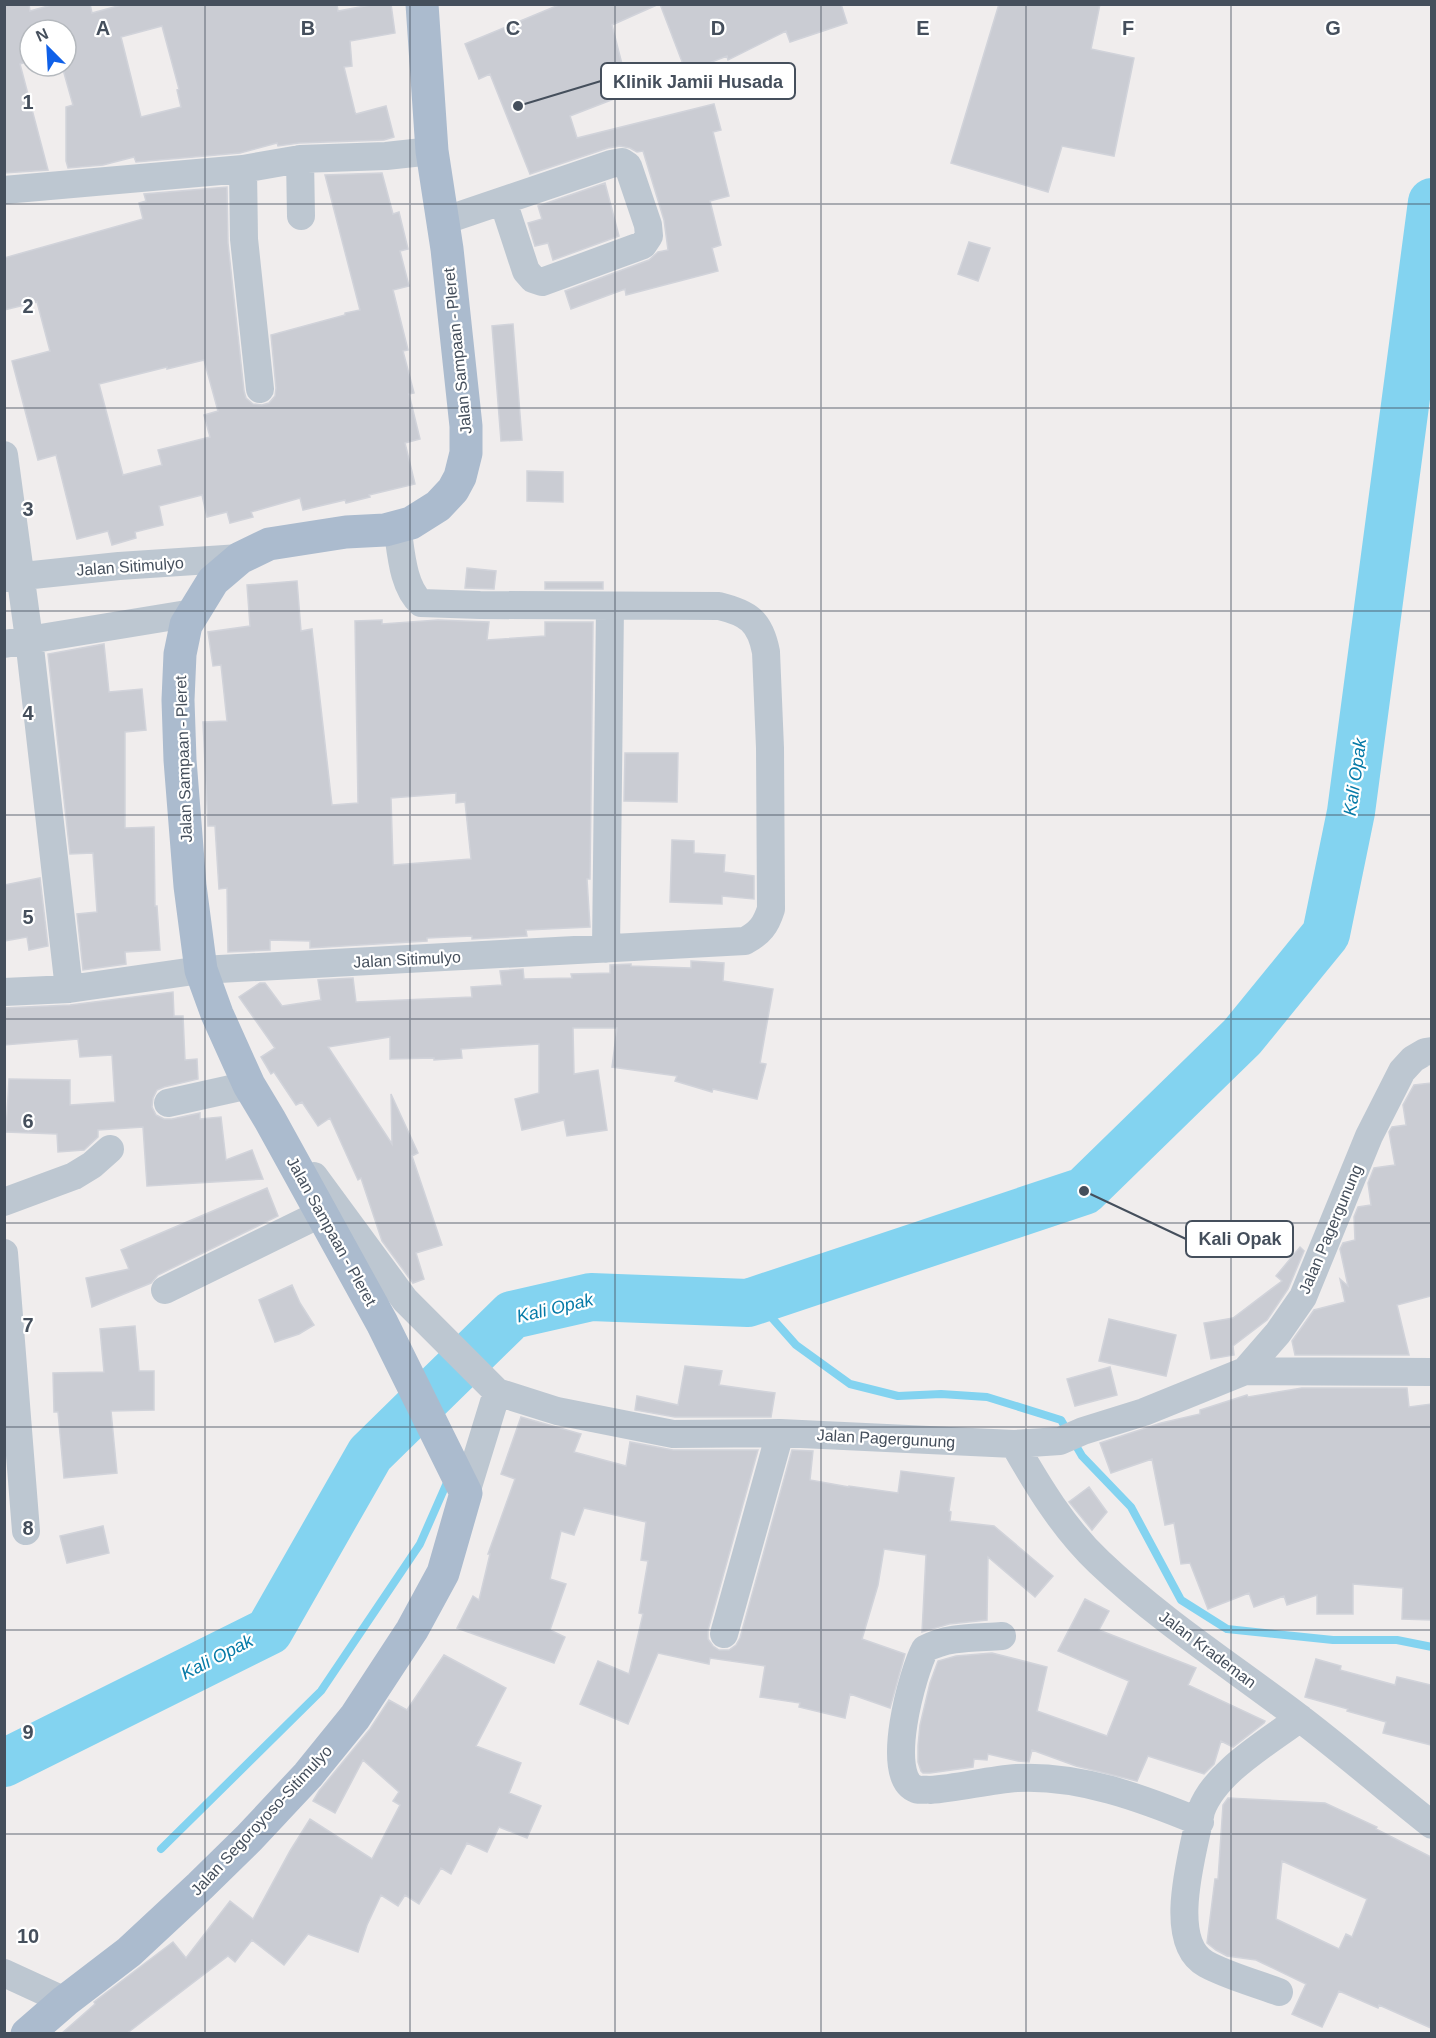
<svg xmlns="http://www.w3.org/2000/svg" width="1436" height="2038" viewBox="0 0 1436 2038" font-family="Helvetica,sans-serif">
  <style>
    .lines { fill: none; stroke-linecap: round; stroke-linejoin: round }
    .stream { stroke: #83d3f0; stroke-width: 8 }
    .river { stroke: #83d3f0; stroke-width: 48 }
    .building { fill: #caccd3; stroke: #d1d3da; stroke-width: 1.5; fill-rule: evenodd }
    .minor { stroke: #bdc7d1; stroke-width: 28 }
    .major { stroke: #abbbce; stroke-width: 33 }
    .grid { fill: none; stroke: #454f5c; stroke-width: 1.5; stroke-opacity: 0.55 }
    .labels { text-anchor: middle; stroke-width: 4.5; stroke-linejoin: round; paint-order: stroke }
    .street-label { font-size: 16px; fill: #454f5c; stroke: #fff }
    .water-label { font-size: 18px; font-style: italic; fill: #067aa7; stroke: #fff }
    .grid-label { font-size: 20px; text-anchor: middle; font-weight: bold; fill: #454f5c; stroke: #fff; stroke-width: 4.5; stroke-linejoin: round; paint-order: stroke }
    .leader { fill: none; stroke: #454f5c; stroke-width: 2 }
    .callout-dot { fill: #454f5c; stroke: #fff; stroke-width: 2 }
    .callout { fill: #fff; stroke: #454f5c; stroke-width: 2 }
    .callout-label { font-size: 18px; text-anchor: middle; font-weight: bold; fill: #454f5c }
  </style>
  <rect width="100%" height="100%" fill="#f0eded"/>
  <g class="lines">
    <!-- stream -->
    <path class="stream" d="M756,1300L796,1345L850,1384L898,1396L941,1394L987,1397L1061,1420L1082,1456L1131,1507L1181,1600L1227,1629L1333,1640H1397L1432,1647
      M161,1849L321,1691L420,1544L449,1478"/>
    <!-- river -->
    <path class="river" d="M4,1763L269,1631L370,1454L512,1315L591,1297L748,1303L1084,1191L1242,1037L1326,934L1351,812L1432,202"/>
  </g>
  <!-- building -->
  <path class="building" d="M4,4H29L30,11L55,4H90L92,13L125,4H337L338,11L376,4H391L395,33L350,41L352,66L344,67L355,112L356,114L386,106L394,137L384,140L299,143L278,146L277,143L240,153L136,162L134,157L103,165L68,168L66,161V107L73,105L62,66H66V30H30V61L20,64L48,170L4,173ZM162,26L179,89L177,90L181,107L141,117L121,37Z
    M561,4H659L612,25L623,68L612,71L619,97L570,116L577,138L714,104L721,130L713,132L729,196L710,201L721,245L712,248L718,271L626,295L625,289L571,309L565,291L649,260L658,252L668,250L664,220L643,151L637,152L630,148L620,146L608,148L530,174L490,74L479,79L465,44Z
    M660,4H841L847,23L790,42L786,31L728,60L727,56L686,72Z
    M999,4H1100L1091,49L1134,58L1114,156L1062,146L1048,192L951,163Z
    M382,173L393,214L399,212L408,249L400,251L409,286L393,290L408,350L403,351L414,393L409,394L420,439L405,443L415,484L369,495L370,497L346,503L345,500L303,510L300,498L251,512L253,517L230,523L227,512L207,517L202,495L159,506L163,525L135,532L136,538L112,545L108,531L77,539L56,455L38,460L12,361L50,351L37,302L4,310V258L143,219L139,203L146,201L144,194L227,187L228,243L244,391L246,398L253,404L262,405L269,403L275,396L276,388L271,335L345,315V313L360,310L325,175ZM204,360L218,411L204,415L210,437L158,450L162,465L123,475L99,384L167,367V369Z
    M605,183L619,236L553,260L548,243L535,246L528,223L542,219L538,206Z
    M969,242L990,248L978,281L958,274Z
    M513,324L522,440L501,441L492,326Z
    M527,471L563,472V502L527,501Z
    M467,568L496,571L494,589L465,588Z
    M297,581L301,631L312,629L332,805L358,803L355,621L382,620V624L438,620L489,622L487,640L545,636V622H593L590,879H587L590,927L526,930L527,936L472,939V936L427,938V941L310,948V941L270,940V950L228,952L227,888L219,889L215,826H208L203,722L227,721L221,665L213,666L208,632L250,626L247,585ZM456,793V803L465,802L471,859L393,865L391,798Z
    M545,582H603V589H545Z
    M104,644L109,692L142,689L146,730L125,732V828L154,827L155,906H157L160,950L125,952L126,964L83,970L77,914L97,912L93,853L70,854L48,654Z
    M625,753H678L677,802L624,801Z
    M672,840L694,841V853L725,855L724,872L754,876V899L722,896V904L670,902Z
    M40,878L48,946L29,950L27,937L4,941V885Z
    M691,961L724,963L723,981L773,989L760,1063L766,1064L757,1099L713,1089L712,1092L675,1081L677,1076L612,1067L617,1028H573L574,1074L598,1070L607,1130L567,1136L564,1120L522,1130L515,1099L539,1093V1044L461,1049L462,1058L434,1060V1058L390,1059V1037L328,1047L392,1144L391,1094L418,1153L412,1156L442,1245L416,1253L424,1279L413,1283L382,1241L361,1178L358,1180L330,1118L318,1126L302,1102L296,1105L274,1072L271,1074L261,1057L275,1048L239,997L260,983H265L282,1006L321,1000L318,980L353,978L356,1002L472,997L471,987L502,985L500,971L523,969L524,979L572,978L571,974L610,973V965L631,964V966L691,968Z
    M173,992L174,1016H183L185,1060L197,1059L198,1079L164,1087L157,1090L153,1098L152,1107L156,1115L164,1119H172L200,1113V1119L221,1117L226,1160L252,1150L263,1179L147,1186L143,1127L98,1130V1137L84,1150L58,1152L57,1134L6,1132L9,1079L70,1080V1105L115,1102L112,1055L80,1057L78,1039L4,1045V1008L70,1005Z
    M1431,1083V1296L1397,1305L1409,1355H1295L1292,1341L1314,1310L1345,1302L1340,1279L1348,1286L1340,1249L1343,1243L1355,1240L1354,1217L1358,1207L1371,1205L1368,1183L1374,1168L1395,1165L1389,1132L1392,1127L1406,1125L1403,1105L1414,1085Z
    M267,1188L278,1216L158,1275L151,1283L92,1307L86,1278L129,1269L121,1250Z
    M1300,1247L1304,1251L1288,1289L1267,1320L1233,1346L1234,1355L1211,1359L1204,1323L1233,1318L1282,1281L1276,1276Z
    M292,1285L300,1303L314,1325L299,1334L275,1342L259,1300Z
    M1109,1319L1176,1335L1166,1376L1099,1361Z
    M135,1326L139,1371H154V1410L111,1411L117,1473L64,1478L58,1412H54L53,1373L104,1372L100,1329Z
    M685,1366L722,1371L719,1385L775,1393L771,1417H675L635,1410L637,1396L678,1405Z
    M1110,1367L1117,1395L1075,1406L1067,1379Z
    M1302,1388H1407L1409,1407L1431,1404V1620L1402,1619L1403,1588L1353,1584V1614H1317V1595L1287,1605L1284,1596L1254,1607L1249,1593L1208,1609L1190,1563L1181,1564L1174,1523L1165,1525L1152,1459L1111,1473L1100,1443L1161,1423L1200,1414V1410L1247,1395L1248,1397Z
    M521,1417L581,1434L574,1452L626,1466L630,1442L673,1450H758L708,1630V1639L713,1646L719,1650H729L736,1645L740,1638L792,1450L813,1451L810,1480L849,1487V1486L898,1493L901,1471L954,1478L949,1511L951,1512L950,1521L994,1526L1053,1576L1035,1597L988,1557L987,1620L949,1624L922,1632L926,1555L884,1549L878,1585L862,1639L905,1654L890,1708L850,1694L845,1718L799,1707L800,1703L760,1697L765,1666L710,1658L709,1664L658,1653L628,1724L580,1704L598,1661L629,1674L643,1614L639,1613L648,1561L641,1560L646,1522L584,1508L574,1535L561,1531L550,1579L566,1584L550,1630L565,1637L554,1663L457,1628L473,1596L479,1600L490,1554H488L515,1479L501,1474Z
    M1089,1487L1107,1512L1092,1530L1069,1502Z
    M103,1526L109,1553L67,1563L60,1536Z
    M1085,1599L1109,1611L1099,1630L1196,1668L1188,1685L1265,1721L1264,1723L1233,1747L1221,1741L1214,1764L1204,1774L1148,1756L1137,1781L1076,1766L1032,1750L1029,1762L1018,1761L988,1754L987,1760L974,1759L973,1767L930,1773H923L921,1771L918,1762V1746L920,1725L930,1683L938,1661L956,1656L992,1653L1047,1667L1037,1711L1107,1736L1129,1681L1058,1651Z
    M444,1655L506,1688L476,1746L521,1763L509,1793L541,1806L527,1838L499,1827L487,1852L467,1843L451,1874L441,1868L419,1904L405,1895L398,1906L381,1895L367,1925L358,1952L308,1934L284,1965L252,1940L235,1962L228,1956L126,2034H61L95,2004L94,2002L173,1942L186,1958L230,1901L253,1919L290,1851L310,1819L372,1859L400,1805L393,1801L399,1792L363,1760L335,1813L313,1801L319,1791L370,1729L389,1700L407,1710Z
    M1316,1659L1341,1666L1340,1670L1395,1685L1397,1677L1431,1685V1745L1383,1733L1386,1722L1347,1711L1348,1709L1305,1697Z
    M1228,1798L1325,1803L1377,1827L1376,1829L1431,1857V2028L1379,2005L1378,2008L1339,1991L1322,2027L1292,2014L1306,1984L1256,1960L1227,1956L1216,1950L1207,1943L1215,1879H1218L1223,1805ZM1282,1861L1367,1899L1352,1937L1346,1934L1339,1949L1276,1919Z"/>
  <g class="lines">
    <!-- minor -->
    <path class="minor" d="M300,159L301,216
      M243,169L244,239L260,389
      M4,190L243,169L300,159L386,156L432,151
      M443,221L611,164L622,162L628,166L648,225L649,236L643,245L542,282L533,279L526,271L503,201
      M4,455L29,639L69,989
      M4,578L119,566L240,558
      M4,644L193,613
      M606,949L610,606
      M4,992L69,989L201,970L745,941C760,933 766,925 771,909L770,748L766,652C760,621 748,613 719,606L480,605L421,603C402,586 401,550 397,526
      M168,1103L249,1085
      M314,1176L405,1300L497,1392L557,1411L673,1434L780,1433L1014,1444L1060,1441L1083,1431L1144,1412L1245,1371L1278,1333L1303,1297L1369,1136L1402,1071L1413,1059L1425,1052L1432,1051
      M4,1202L74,1176L92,1165L110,1149
      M4,1253L26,1531
      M165,1290L322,1213
      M1245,1371L1432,1372
      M1014,1444C1038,1486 1064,1529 1099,1562C1159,1619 1228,1664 1293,1713C1341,1749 1385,1788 1432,1825
      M466,1493L497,1392
      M724,1634L780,1433
      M1002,1636C977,1638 948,1636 925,1649C913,1671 883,1777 916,1789C919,1791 926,1789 930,1790C959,1788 988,1780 1017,1778C1080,1775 1142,1798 1200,1822
      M4,1973L65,2001
      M1279,1992C1255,1983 1228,1976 1206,1964C1164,1941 1195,1847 1201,1811C1215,1772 1267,1743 1300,1718"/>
    <!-- major -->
    <path class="major" d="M27,2034L65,2001L129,1952L200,1886L249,1838L308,1775L355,1717L412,1630L443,1573L466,1493L382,1323L270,1120L249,1085L217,1014L201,970L190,886L180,760L178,700L180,654L186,625L213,581L240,558L269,544L346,532L385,530L411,523L438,506L453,490L460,477L466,453V426L447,249L432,151L422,4"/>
  </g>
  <!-- grid -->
  <path class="grid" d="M205,4V2034M410,4V2034M615,4V2034M821,4V2034M1026,4V2034M1231,4V2034M4,204H1432M4,408H1432M4,611H1432M4,815H1432M4,1019H1432M4,1223H1432M4,1427H1432M4,1630H1432M4,1834H1432"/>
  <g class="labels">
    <!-- street labels -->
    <g class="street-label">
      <text transform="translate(457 351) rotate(-96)" y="6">Jalan Sampaan - Pleret</text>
      <text transform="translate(130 566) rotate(-4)" y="6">Jalan Sitimulyo</text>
      <text transform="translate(183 759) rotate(-92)" y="6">Jalan Sampaan - Pleret</text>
      <text transform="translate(407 959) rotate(-3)" y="6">Jalan Sitimulyo</text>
      <text transform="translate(1330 1229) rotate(-67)" y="6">Jalan Pagergunung</text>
      <text transform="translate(332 1231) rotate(61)" y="6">Jalan Sampaan - Pleret</text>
      <text transform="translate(886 1438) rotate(3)" y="6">Jalan Pagergunung</text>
      <text transform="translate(1208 1649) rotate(37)" y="6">Jalan Krademan</text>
      <text transform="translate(261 1820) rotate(-47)" y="6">Jalan Segoroyoso-Sitimulyo</text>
    </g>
    <!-- water labels -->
    <g class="water-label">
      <text transform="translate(1355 777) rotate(-82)" y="6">Kali Opak</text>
      <text transform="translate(555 1308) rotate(-13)" y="6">Kali Opak</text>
      <text transform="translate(217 1657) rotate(-27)" y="6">Kali Opak</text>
    </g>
  </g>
  <g class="grid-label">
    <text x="103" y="35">A</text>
    <text x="308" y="35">B</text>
    <text x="513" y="35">C</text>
    <text x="718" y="35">D</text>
    <text x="923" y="35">E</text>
    <text x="1128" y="35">F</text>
    <text x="1333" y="35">G</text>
    <text x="28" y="109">1</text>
    <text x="28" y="313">2</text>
    <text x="28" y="516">3</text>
    <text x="28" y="720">4</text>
    <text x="28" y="924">5</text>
    <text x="28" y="1128">6</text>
    <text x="28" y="1332">7</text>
    <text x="28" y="1535">8</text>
    <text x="28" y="1739">9</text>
    <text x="28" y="1943">10</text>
  </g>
  <!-- callouts -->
  <path class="leader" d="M518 106L601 81M1084 1191L1186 1239"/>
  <g class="callout-dot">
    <circle cx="518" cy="106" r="6"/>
    <circle cx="1084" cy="1191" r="6"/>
  </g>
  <g class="callout">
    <rect x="601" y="63" width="194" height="36" rx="6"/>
    <rect x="1186" y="1221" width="107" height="36" rx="6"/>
  </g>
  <g class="callout-label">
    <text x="698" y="88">Klinik Jamii Husada</text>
    <text x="1240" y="1245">Kali Opak</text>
  </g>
  <!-- border -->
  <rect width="1436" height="2038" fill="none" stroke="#454f5c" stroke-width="12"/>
  <!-- north arrow -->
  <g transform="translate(48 48) rotate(336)"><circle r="28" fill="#ffffff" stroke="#b5b9be" stroke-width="1.5"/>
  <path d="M0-4.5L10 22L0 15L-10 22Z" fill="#0f60e8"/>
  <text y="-9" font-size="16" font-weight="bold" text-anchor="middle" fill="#454f5c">N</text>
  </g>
</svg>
